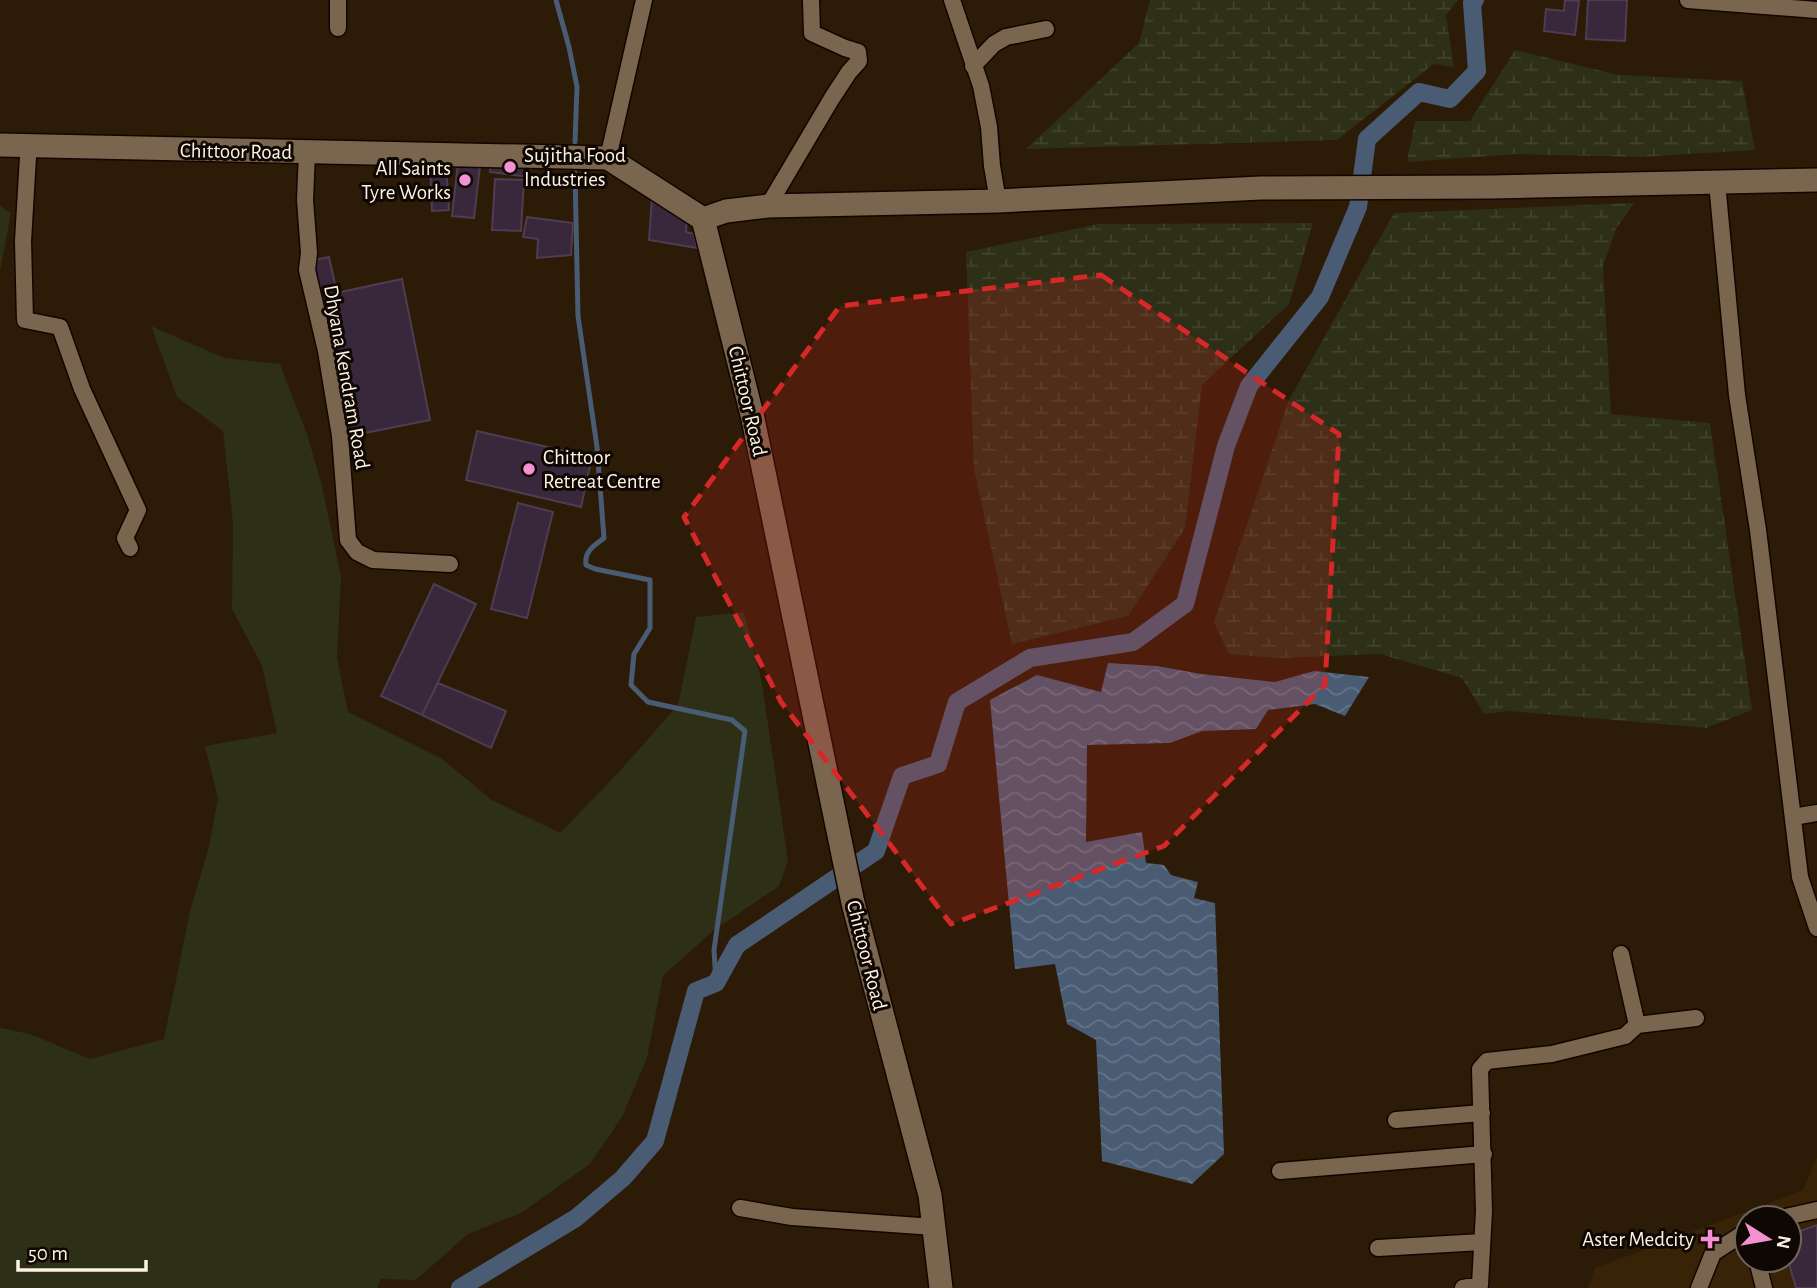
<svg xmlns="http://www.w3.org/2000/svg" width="1817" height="1288" viewBox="0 0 1817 1288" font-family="'Alegreya Sans',sans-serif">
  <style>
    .built { fill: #392307; fill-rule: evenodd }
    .green { fill: #2d2f16 }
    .wetland { fill: url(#wetland-marsh) }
    .water { fill: url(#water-waves) }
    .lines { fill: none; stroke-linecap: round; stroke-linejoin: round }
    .stream { stroke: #495c74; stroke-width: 5 }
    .canal { stroke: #495c74; stroke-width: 18 }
    .building { fill: #39273b; stroke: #4f3c51; stroke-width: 2 }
    .minor-casing { stroke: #140500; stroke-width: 19 }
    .secondary-casing { stroke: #140500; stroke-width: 26 }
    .minor { stroke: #7a664f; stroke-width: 16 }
    .secondary { stroke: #7a664f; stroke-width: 23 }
    .marked { fill: #d62828; fill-opacity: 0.2; stroke: #d62828; stroke-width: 5; stroke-dasharray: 14 9; stroke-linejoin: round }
    .poi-dot { fill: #f491d3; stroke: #0e0702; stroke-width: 2.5 }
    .labels { text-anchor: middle; stroke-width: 6; stroke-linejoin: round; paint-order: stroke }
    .street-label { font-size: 21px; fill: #fef2e5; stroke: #0e0702 }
    .poi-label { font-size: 21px; fill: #fef2e5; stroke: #0e0702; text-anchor: start }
  </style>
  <defs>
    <pattern id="wetland-marsh" width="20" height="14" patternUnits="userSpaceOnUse" patternTransform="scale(1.75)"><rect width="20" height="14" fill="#2d2f16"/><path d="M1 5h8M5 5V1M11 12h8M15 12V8" fill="none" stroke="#42432c"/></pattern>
    <pattern id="water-waves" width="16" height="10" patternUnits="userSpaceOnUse" patternTransform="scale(1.75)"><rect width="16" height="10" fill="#495c74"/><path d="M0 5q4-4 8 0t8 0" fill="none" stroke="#647488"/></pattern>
  </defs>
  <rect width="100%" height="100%" fill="#2c1b06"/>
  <!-- built -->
  <path class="built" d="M1817,1157V1288H1588L1595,1268L1803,1190ZM1747,1218H1789V1260H1747Z"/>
  <!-- green -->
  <path class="green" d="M0,206L11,213L0,271Z
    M151,326L224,358L280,364L307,434L321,482L341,576L337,658L348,712L441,758L492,800L560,833L618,773L678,705L696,617L744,612L762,683L788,861L779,886L713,931L663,976L647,1058L622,1117L590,1164L521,1213L468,1234L416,1280L381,1279L377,1288H0V1028L30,1034L90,1059L164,1039L190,911L209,846L218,799L205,746L277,733L262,666L232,609L233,523L223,431L177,397Z"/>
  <!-- wetland -->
  <path class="wetland" d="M1150,0H1458L1446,15L1454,67L1434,64L1337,140L1026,149L1139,43Z
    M1515,50L1619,75L1742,81L1755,150L1640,157L1516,154L1407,162L1415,121H1470Z
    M1634,203L1616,229L1603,266L1611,414L1710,423L1752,710L1706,728L1509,711L1484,714L1462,678L1380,654L1278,658L1229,654L1214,622L1289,400L1394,213Z
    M1313,223L1289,304L1202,385L1185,528L1128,616L1012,644L974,469L966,252L1098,224Z"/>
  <!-- water -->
  <path class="water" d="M1108,663L1157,666L1201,674L1275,682L1314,671L1369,677L1345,716L1315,704L1268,710L1256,729L1202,731L1170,743L1087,745L1086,842L1142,832L1146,863L1164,865L1171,875L1198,882L1194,898L1215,903L1224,1154L1192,1184L1102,1161L1096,1040L1067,1024L1055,964L1015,969L990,700L1037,675L1101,692Z"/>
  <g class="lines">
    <!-- stream -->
    <path class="stream" d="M556,0L569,47L577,87L575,142
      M575,173L578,316L597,447L604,538C594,546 584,551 586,565L595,569L650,580V628L634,654L631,685L648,702L732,720L745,731L714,950L716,983"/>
    <!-- canal -->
    <path class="canal" d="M460,1288L576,1218L623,1178L655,1141L696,991L716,983L737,945L876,851L902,776L938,764L957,702L1030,658L1133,642L1185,604L1226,446L1249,386L1320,297L1358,207L1367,139L1419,92L1450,99L1477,71L1472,3L1475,0"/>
  </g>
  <!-- building -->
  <path class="building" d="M1565,0L1579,1L1575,35L1544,31L1546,9L1564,11Z
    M1588,0H1627L1625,41L1586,39Z
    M491,156L531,161L529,177L490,172Z
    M458,163L480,166L474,218L452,216Z
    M446,164L449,210L432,211L430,165Z
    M495,179L524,180L521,231L492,230Z
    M652,198L687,218L686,232L694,234L697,248L649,240Z
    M527,217L573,223L571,255L537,258L538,239L523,237Z
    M329,257L337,293L317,297L310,261Z
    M402,279L430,420L345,437L317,297Z
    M477,431L592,457L581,507L466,480Z
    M518,503L553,512L527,618L491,609Z
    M434,584L476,604L422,715L381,696Z
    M438,683L506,711L491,748L422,715Z
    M1817,1225V1288H1796L1788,1260L1789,1235Z"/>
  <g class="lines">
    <!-- minor casing -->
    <g class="minor-casing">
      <path id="minor" d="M952,0L981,86L989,127L992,166L998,201
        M1688,0L1817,10
        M338,28V0
        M973,66L994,44L1006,37L1046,29
        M26,147L28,157L23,241L25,320L60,327L82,389L138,510L125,538L130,548
        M307,152L305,200L309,253L307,270L326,351L340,436L348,540L357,552L373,560L450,564
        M608,158L644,0
        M1717,183L1737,395L1758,530L1800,877L1817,928
        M768,206L832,98L849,72L859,61L858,52L845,48L812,33L811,0
        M1793,817L1817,813
        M1621,954L1637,1025
        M1396,1120L1482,1113
        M1280,1171L1484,1154
        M740,1208L792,1217L934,1227
        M1781,1218L1817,1210
        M1378,1248L1482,1242
        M1757,1260L1764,1288
        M1463,1288L1480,1285L1484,1211L1480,1069L1487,1061L1552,1054L1625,1036L1637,1025L1696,1018
        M1699,1288L1713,1253L1747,1231"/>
    </g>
    <!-- secondary casing -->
    <g class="secondary-casing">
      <path id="secondary" d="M0,145L608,158L703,219L753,419L853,903L930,1195L941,1288
        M703,219L726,211L768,206L998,201L1261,188L1491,187L1817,180"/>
    </g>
    <!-- minor -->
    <use href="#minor" class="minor"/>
    <!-- secondary -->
    <use href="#secondary" class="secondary"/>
  </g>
  <!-- marked area -->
  <path class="marked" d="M1101,275L1339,434L1325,685L1164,846L951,924L781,702L684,517L840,306Z"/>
  <!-- markers -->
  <g class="poi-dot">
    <circle cx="510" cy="167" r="7"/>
    <circle cx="465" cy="180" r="7"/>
    <circle cx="529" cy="469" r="7"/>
    <path d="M1706.5 1228.5h7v7h7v7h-7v7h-7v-7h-7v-7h7z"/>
  </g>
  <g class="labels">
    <!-- street labels -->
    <g class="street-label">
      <text transform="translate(236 151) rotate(1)" y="7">Chittoor Road</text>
      <text transform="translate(347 377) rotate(80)" y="7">Dhyana Kendram Road</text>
      <text transform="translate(748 401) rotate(77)" y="7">Chittoor Road</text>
      <text transform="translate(867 955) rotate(76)" y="7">Chittoor Road</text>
    </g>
    <!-- poi labels -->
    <g class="poi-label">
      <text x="524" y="162">Sujitha Food<tspan x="524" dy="24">Industries</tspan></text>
      <text x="451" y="175" text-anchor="end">All Saints<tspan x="451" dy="24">Tyre Works</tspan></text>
      <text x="543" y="464">Chittoor<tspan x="543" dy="24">Retreat Centre</tspan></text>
      <text x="1694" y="1246" text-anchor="end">Aster Medcity</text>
    </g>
  </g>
  <!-- north arrow -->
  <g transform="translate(1768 1239) rotate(101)"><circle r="33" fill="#0e0702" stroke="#6e655d" stroke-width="2"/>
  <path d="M0-5L12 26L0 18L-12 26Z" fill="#f491d3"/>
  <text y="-10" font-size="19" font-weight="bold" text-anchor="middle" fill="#fef2e5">N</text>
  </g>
  <!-- scale -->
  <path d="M18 1260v10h128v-10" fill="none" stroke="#fef2e5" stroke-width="3.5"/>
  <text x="28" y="1260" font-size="21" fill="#fef2e5" stroke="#0e0702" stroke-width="5" paint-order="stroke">50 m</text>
</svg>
